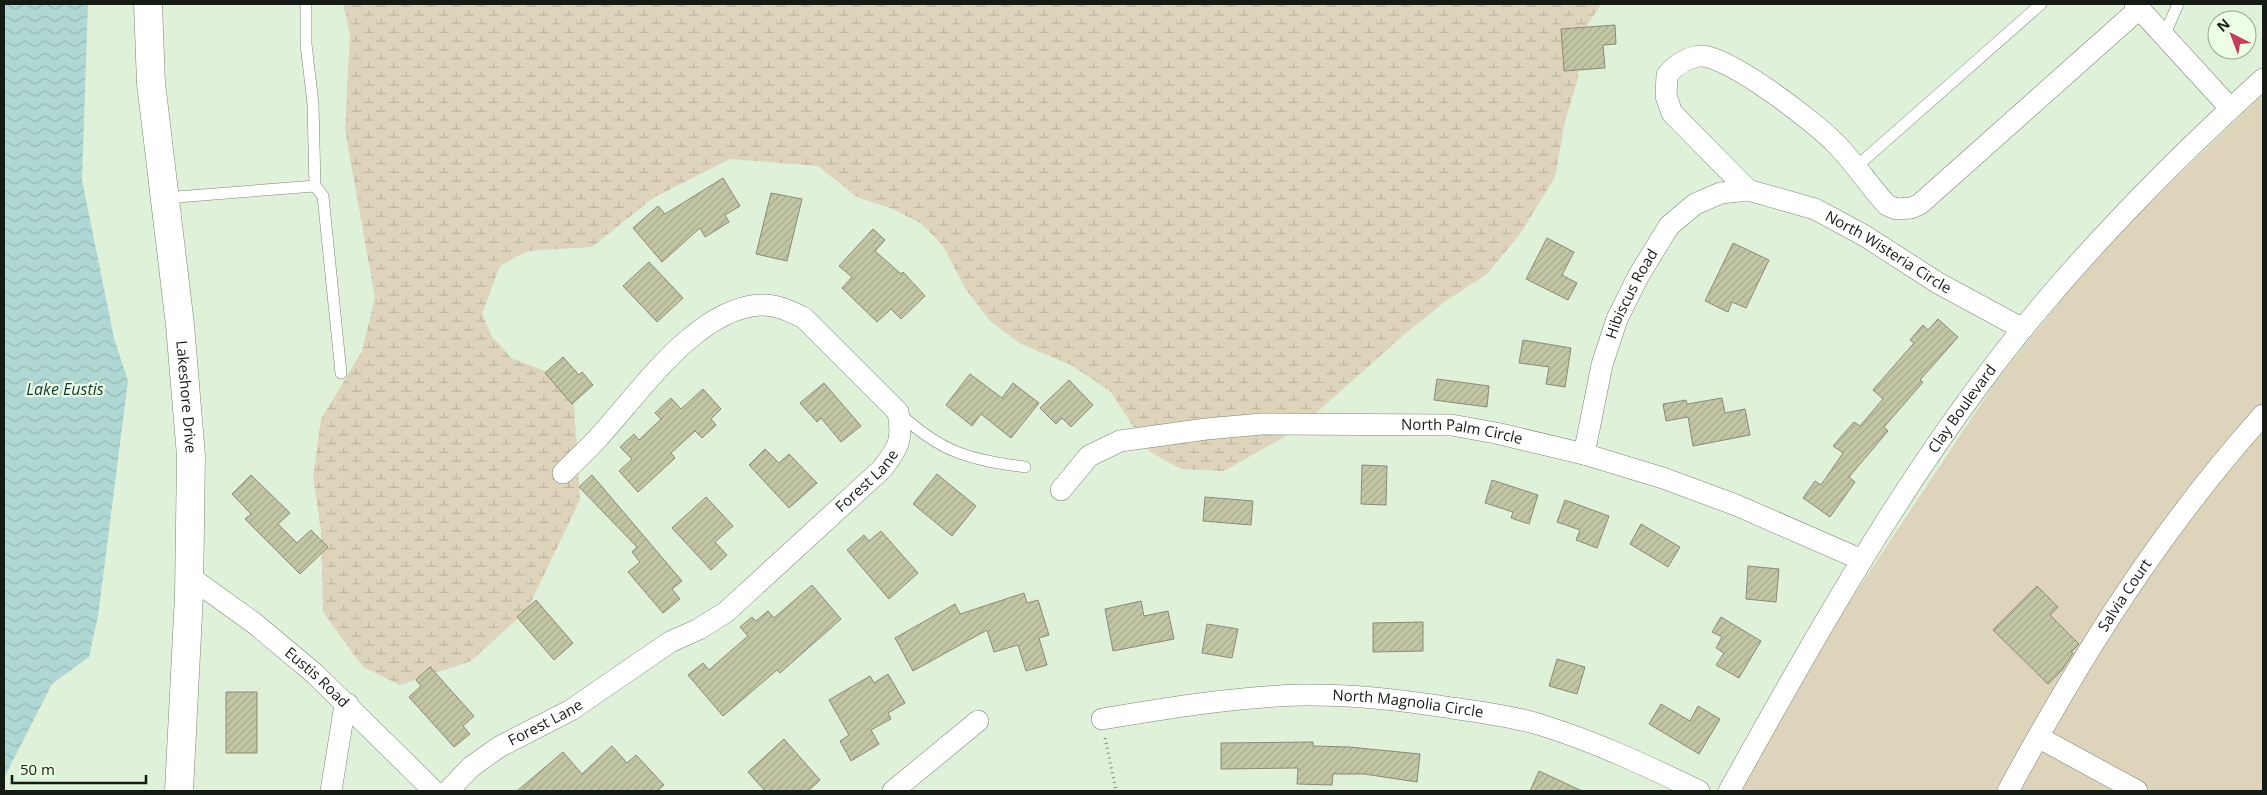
<svg xmlns="http://www.w3.org/2000/svg" width="2267" height="795" viewBox="0 0 2267 795" font-family="'Open Sans',sans-serif">
  <style>
    .grass { fill: #ded3bb }
    .wetland { fill: url(#wetland-marsh) }
    .water { fill: url(#water-waves) }
    .building { fill: url(#building-hatch); stroke: #898c72 }
    .lines { fill: none; stroke-linecap: round; stroke-linejoin: round }
    .service-casing { stroke: #778872; stroke-width: 12 }
    .minor-casing { stroke: #778872; stroke-width: 22 }
    .tertiary-casing { stroke: #778872; stroke-width: 29 }
    .path { stroke: #788574; stroke-width: 3; stroke-dasharray: 1 4; stroke-linecap: butt }
    .service { stroke: #fff; stroke-width: 11 }
    .minor { stroke: #fff; stroke-width: 21 }
    .tertiary { stroke: #fff; stroke-width: 28 }
    .labels { text-anchor: middle; stroke-width: 4.5; stroke-linejoin: round; paint-order: stroke }
    .street-label { font-size: 15px; fill: #141b12; stroke: #ecffe6 }
    .water-label { font-size: 16px; font-style: italic; fill: #0e3734; stroke: #ecffe6 }
  </style>
  <defs>
    <pattern id="wetland-marsh" width="20" height="14" patternUnits="userSpaceOnUse" patternTransform="scale(1.25)"><rect width="20" height="14" fill="#ded3bb"/><path d="M1 5h8M5 5V1M11 12h8M15 12V8" fill="none" stroke="#beb5a0"/></pattern>
    <pattern id="water-waves" width="16" height="10" patternUnits="userSpaceOnUse" patternTransform="scale(1.25)"><rect width="16" height="10" fill="#afd8d4"/><path d="M0 5q4-4 8 0t8 0" fill="none" stroke="#96b9b5"/></pattern>
    <pattern id="building-hatch" width="6" height="6" patternUnits="userSpaceOnUse" patternTransform="scale(1.25)"><rect width="6" height="6" fill="#c2c6a5"/><path d="M-1 1l2-2M0 6l6-6M5 7l2-2" fill="none" stroke="#a6aa8d"/></pattern>
  </defs>
  <rect width="100%" height="100%" fill="#dff2d9"/>
  <!-- grass -->
  <path class="grass" d="M2263,94V791H1734L1781,705L1995,383L2100,251Z"/>
  <!-- wetland -->
  <path class="wetland" d="M343,4H1601L1580,36L1578,79L1565,121L1555,177L1520,234L1486,275L1447,300L1406,333L1298,429L1224,471L1181,469L1150,452L1110,391L1071,365L1021,344L990,321L965,288L943,246L922,224L893,209L857,197L818,166L730,159L653,198L592,247L527,251L500,266L482,314L491,335L511,358L553,374L574,403L580,500L527,610L471,661L400,685L363,667L323,612L321,531L313,477L321,419L362,351L375,298L345,130L350,34Z"/>
  <!-- water -->
  <path class="water" d="M4,4H88L82,180L114,338L128,381L98,616L89,657L52,684L4,778Z"/>
  <!-- building -->
  <path class="building" d="M1615,25L1616,44L1603,45L1605,68L1564,71L1561,29Z
    M723,178L740,206L725,215L729,222L705,237L700,228L662,262L633,228L658,206L665,214Z
    M771,193L802,199L787,261L756,254Z
    M873,229L885,240L875,251L901,274L903,272L925,296L901,319L891,309L877,322L842,288L852,277L839,266Z
    M1547,238L1574,252L1562,275L1577,283L1568,300L1526,279Z
    M1733,243L1769,260L1746,308L1732,302L1728,312L1705,301Z
    M649,262L683,298L657,322L623,286Z
    M1938,319L1958,337L1920,380L1923,382L1884,427L1888,431L1849,477L1855,482L1830,517L1803,498L1815,481L1821,485L1843,453L1833,446L1854,422L1860,426L1883,399L1873,390L1914,343L1910,340L1923,325L1928,330Z
    M1523,340L1571,348L1565,387L1546,384L1549,367L1519,363Z
    M563,357L579,375L582,372L593,385L572,404L545,373Z
    M970,374L1002,398L1013,383L1039,403L1011,438L981,414L972,426L946,405Z
    M1437,379L1489,386L1487,407L1434,400Z
    M1069,380L1093,405L1071,427L1062,418L1056,424L1040,408Z
    M824,383L861,426L841,442L821,418L817,422L800,403Z
    M703,389L721,409L711,419L716,425L702,438L695,431L671,453L675,458L638,492L619,471L632,459L620,447L634,434L639,440L661,419L655,413L671,398L681,409Z
    M1722,398L1725,413L1745,409L1750,435L1693,446L1688,417L1666,421L1663,404L1686,400L1687,404Z
    M765,449L779,463L789,454L817,483L789,508L749,465Z
    M1362,465L1387,466L1386,505L1361,504Z
    M937,474L976,506L952,536L913,504Z
    M251,475L290,513L278,524L297,543L311,530L328,547L300,574L245,519L251,514L232,494Z
    M592,475L682,581L672,589L680,599L663,613L628,572L640,562L632,552L637,547L579,487Z
    M1492,480L1538,495L1529,524L1511,518L1513,512L1485,503Z
    M706,497L733,526L715,542L727,555L711,570L672,528Z
    M1205,497L1253,501L1251,525L1203,521Z
    M1565,500L1609,516L1597,548L1576,540L1580,530L1557,522Z
    M1641,524L1680,547L1668,567L1630,544Z
    M881,531L918,573L889,599L847,550L864,535L869,541Z
    M1748,566L1779,569L1776,602L1746,599Z
    M812,585L841,619L780,673L777,670L723,716L688,675L703,663L709,670L748,636L740,627L752,617L756,621L768,611L774,618Z
    M2037,586L2058,607L2050,615L2079,644L2071,652L2073,653L2062,670L2048,684L1993,630Z
    M1024,593L1027,603L1038,600L1049,635L1039,638L1047,665L1026,671L1018,645L994,652L987,630L913,671L895,638L955,604L960,614Z
    M536,600L573,643L554,660L517,617Z
    M1141,601L1144,616L1168,611L1174,639L1113,651L1105,609Z
    M1721,617L1761,641L1739,678L1716,665L1724,653L1716,648L1722,637L1712,632Z
    M1423,622V651L1373,652V623Z
    M1207,624L1238,629L1232,658L1202,653Z
    M1557,659L1585,667L1577,694L1549,686Z
    M430,667L474,716L463,726L470,734L454,747L409,697L421,686L416,680Z
    M888,674L905,703L888,713L891,719L871,730L879,744L851,761L840,741L849,735L829,700L870,676L874,683Z
    M226,692H257V753H226Z
    M1661,704L1690,721L1698,706L1720,719L1699,754L1649,724Z
    M784,739L820,780L808,791H765L748,772Z
    M1313,742V746L1349,747L1420,754L1417,782L1364,774H1333L1332,785L1297,784L1298,768L1221,769V743Z
    M612,746L627,763L636,755L664,785L657,791H517L563,752L582,774Z
    M1539,771L1582,791H1530Z"/>
  <g class="lines">
    <!-- service casing -->
    <g class="service-casing">
      <path id="service" d="M306,4V44L313,104L315,186L323,196L341,373
        M2164,36L2178,4
        M1856,167L2041,4
        M164,198L315,186
        M899,413C942,453 968,459 1025,467"/>
    </g>
    <!-- minor casing -->
    <g class="minor-casing">
      <g id="minor">
        <path d="M2135,4L2230,108"/>
        <path d="M1748,190L1672,113L1666,96L1667,75C1675,66 1686,58 1699,56C1726,53 1816,123 1836,144C1855,163 1869,186 1887,205L1896,209L1911,208L1920,204L2139,9"/>
        <path id="s1" d="M1584,454L1602,365L1617,319L1639,275L1669,226L1695,204L1721,193L1748,190L1815,209L1865,236L1938,283L2023,329"/>
        <path id="s2" d="M1061,490L1089,456L1120,441L1206,429L1262,424L1451,425L1496,433L1584,454L1663,478L1736,505L1862,560"/>
        <path id="s3" d="M190,577L254,623L315,674L434,791"/>
        <path id="s4" d="M1102,719C1168,708 1234,697 1301,695C1352,694 1403,700 1452,708C1481,712 1510,716 1538,724C1594,741 1647,766 1699,791"/>
        <path d="M2038,737L2137,791"/>
        <path d="M331,791L344,711L348,704"/>
        <path id="s5" d="M448,791L471,767L499,747L571,710L670,642L699,629L726,612L882,469C899,447 903,440 898,412L804,318C790,311 776,304 760,305C695,309 639,394 598,438C587,450 575,461 563,473"/>
        <path d="M893,791L978,721"/>
        <path id="s6" d="M1729,791C1825,619 1925,440 2055,290C2119,216 2190,145 2263,79"/>
        <path id="s7" d="M2008,791C2082,655 2159,531 2263,415"/>
      </g>
    </g>
    <!-- tertiary casing -->
    <g class="tertiary-casing">
      <g id="tertiary">
        <path id="s8" d="M148,4L151,83L180,325L191,456L189,595L179,791"/>
      </g>
    </g>
    <!-- path -->
    <path class="path" d="M1105,738L1116,791"/>
    <!-- service -->
    <use href="#service" class="service"/>
    <!-- minor -->
    <use href="#minor" class="minor"/>
    <!-- tertiary -->
    <use href="#tertiary" class="tertiary"/>
  </g>
  <g class="labels">
    <!-- street labels -->
    <g class="street-label">
      <text dy="5" stroke="none"><textPath href="#s1" startOffset="490">North Wisteria Circle</textPath></text>
      <text dy="5" stroke="none"><textPath href="#s1" startOffset="168">Hibiscus Road</textPath></text>
      <text dy="5" stroke="none"><textPath href="#s8" startOffset="395">Lakeshore Drive</textPath></text>
      <text dy="5" stroke="none"><textPath href="#s6" startOffset="448">Clay Boulevard</textPath></text>
      <text dy="5" stroke="none"><textPath href="#s2" startOffset="422">North Palm Circle</textPath></text>
      <text dy="5" stroke="none"><textPath href="#s5" startOffset="525">Forest Lane</textPath></text>
      <text dy="5" stroke="none"><textPath href="#s7" startOffset="228">Salvia Court</textPath></text>
      <text dy="5" stroke="none"><textPath href="#s3" startOffset="162">Eustis Road</textPath></text>
      <text dy="5" stroke="none"><textPath href="#s4" startOffset="308">North Magnolia Circle</textPath></text>
      <text dy="5" stroke="none"><textPath href="#s5" startOffset="120">Forest Lane</textPath></text>
    </g>
    <!-- water labels -->
    <g class="water-label">
      <text x="65" y="395">Lake Eustis</text>
    </g>
  </g>
  <!-- border -->
  <rect width="2267" height="795" fill="none" stroke="#141b12" stroke-width="10"/>
  <!-- north arrow -->
  <g transform="translate(2232 35) rotate(318)"><circle r="24" fill="#ecffe6" stroke="#96a491"/>
  <path d="M0-4L9 19L0 12L-9 19Z" fill="#ca3a5d"/>
  <text y="-8" font-size="14" font-weight="bold" text-anchor="middle" fill="#141b12">N</text>
  </g>
  <!-- scale -->
  <path d="M12 775v8h134v-8" fill="none" stroke="#141b12" stroke-width="2.5"/>
  <text x="20" y="775" font-size="15" fill="#141b12" stroke="#ecffe6" stroke-width="4" paint-order="stroke">50 m</text>
</svg>
